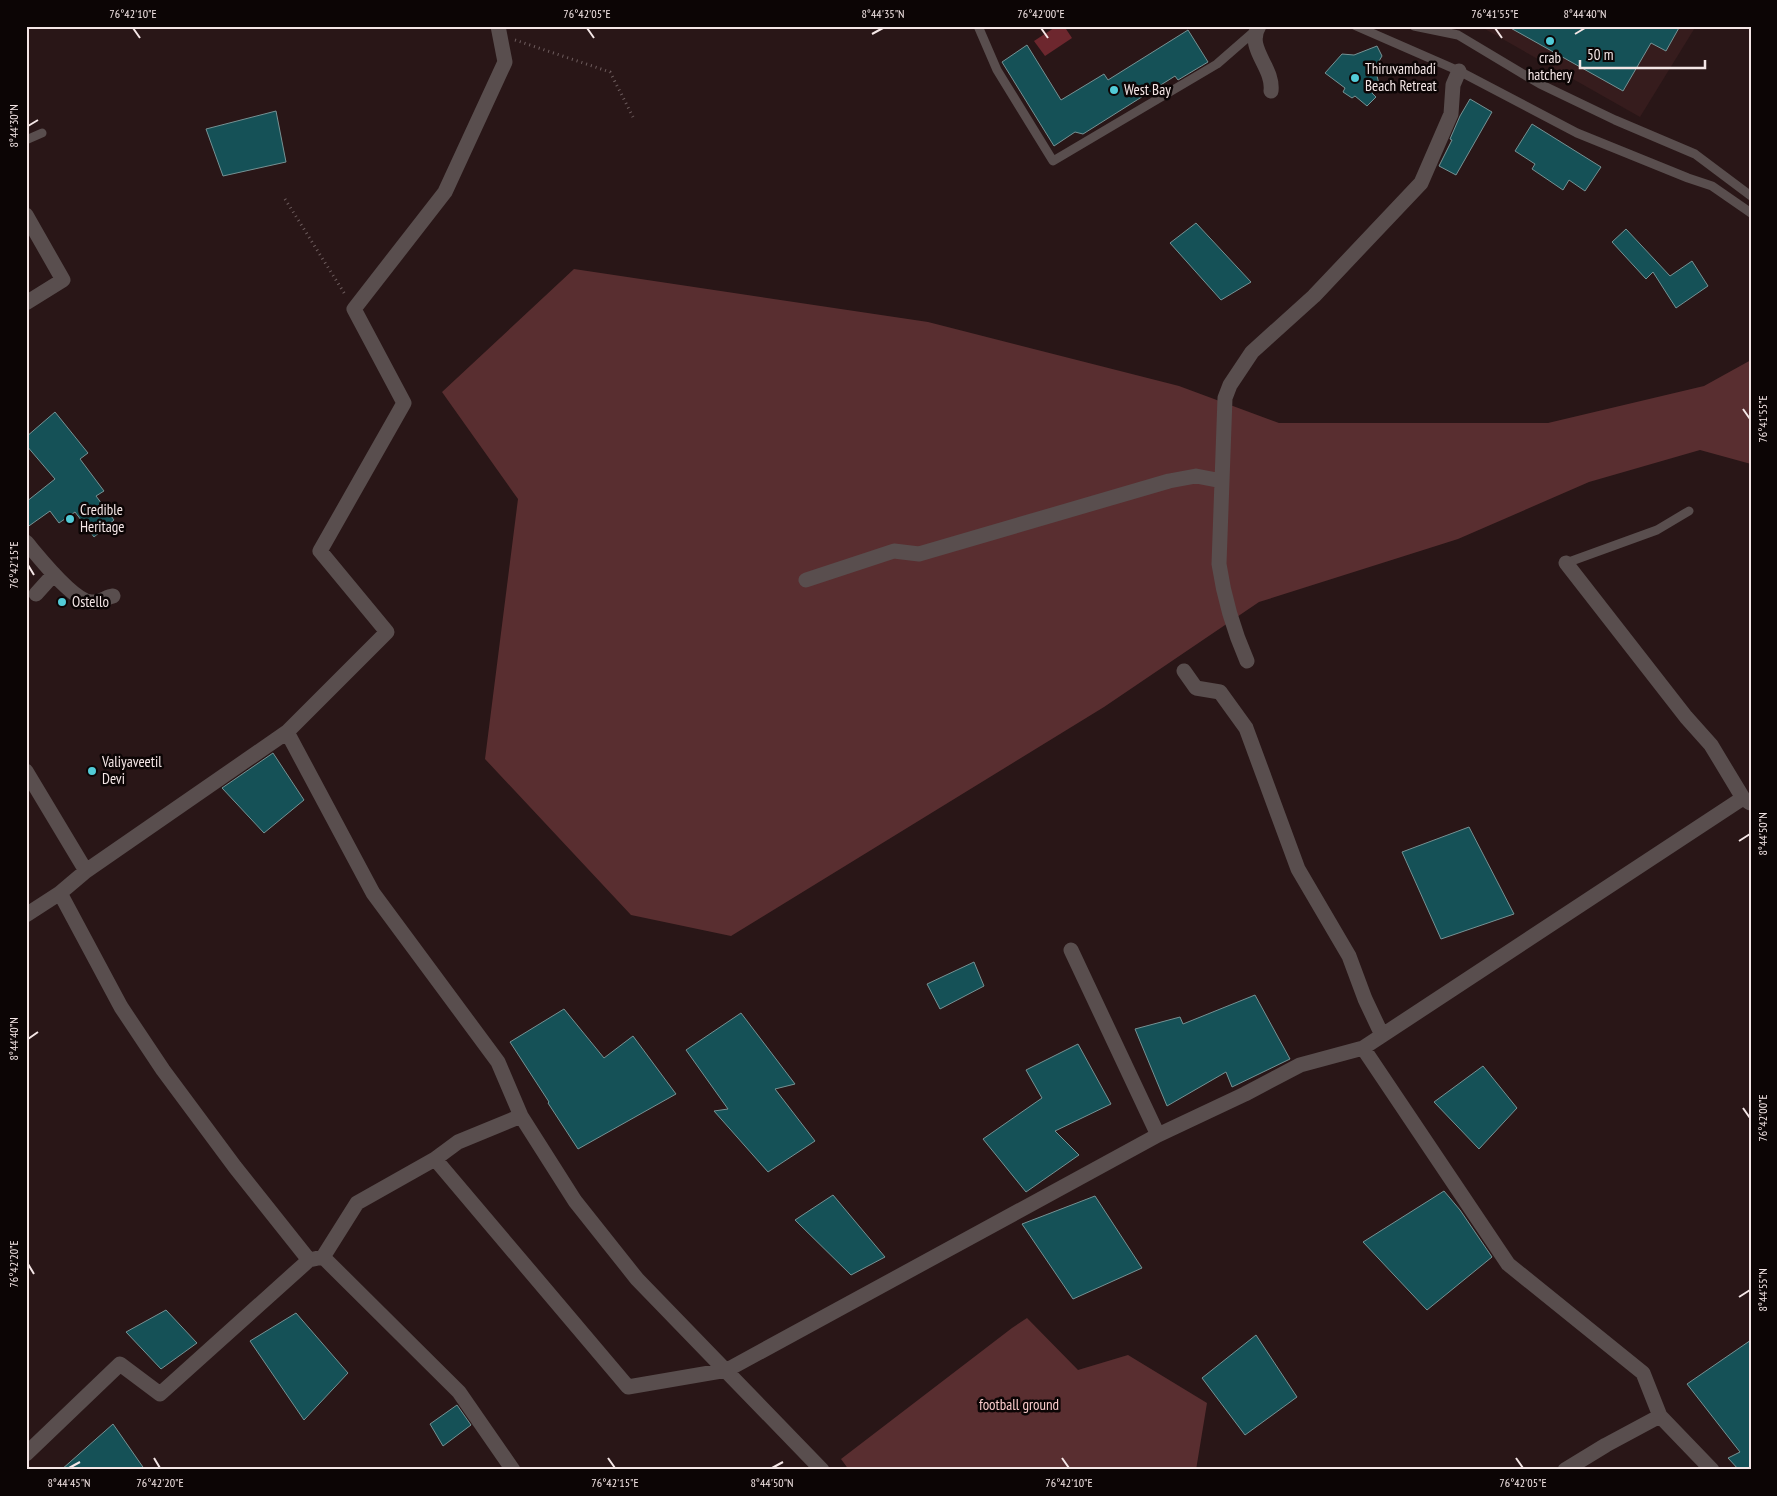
<svg xmlns="http://www.w3.org/2000/svg" width="1777" height="1496" viewBox="0 0 1777 1496" font-family="'PT Sans Narrow',sans-serif">
  <style>
    .built { fill: #361c1d }
    .green { fill: #592e30 }
    .water { fill: #6d272e }
    .building { fill: #155157; stroke: #769294 }
    .lines { fill: none; stroke-linecap: round; stroke-linejoin: round }
    .path { stroke: #6e5d5e; stroke-width: 3; stroke-dasharray: 1 4; stroke-linecap: butt }
    .service { stroke: #594e4e; stroke-width: 9 }
    .minor { stroke: #594e4e; stroke-width: 15 }
    .ticks { fill: none; stroke: #f4e6e6; stroke-width: 2 }
    .poi-dot { fill: #52cbd7; stroke: #0c0505; stroke-width: 2 }
    .labels { text-anchor: middle; stroke-width: 5; stroke-linejoin: round; paint-order: stroke }
    .poi-label { font-size: 15px; fill: #f4e6e6; stroke: #0c0505; text-anchor: start }
    .park-label { font-size: 15px; fill: #facccc; stroke: #0c0505 }
    .neatline { fill: none; stroke: #f4e6e6; stroke-width: 2 }
    .ticks-label { font-size: 12px; text-anchor: middle; fill: #f4e6e6 }
  </style>
  <rect width="100%" height="100%" fill="#291617"/>
  <!-- built -->
  <path class="built" d="M1487,26H1696L1640,117L1485,29Z"/>
  <!-- green -->
  <path class="green" d="M574,269L928,322L1179,386L1279,423H1548L1704,386L1751,360V464L1700,450L1589,482L1458,539L1259,602L1104,707L731,936L631,915L485,759L518,499L442,392Z
    M1027,1318L1078,1370L1128,1355L1207,1403L1196,1470H849L841,1459L1012,1328Z"/>
  <!-- water -->
  <path class="water" d="M1057,26H1064L1072,38L1045,56L1034,41Z"/>
  <!-- building -->
  <path class="building" d="M1507,26H1680L1666,51L1651,43L1623,91Z
    M1188,30L1208,62L1178,80L1175,76L1083,134L1075,132L1054,146L1002,62L1027,45L1061,100L1104,74L1108,80Z
    M1377,46L1382,56L1375,68L1379,84L1372,93L1376,97L1367,106L1355,96L1352,98L1343,92L1345,88L1325,73L1342,54L1354,55Z
    M1470,99L1492,112L1456,175L1439,166L1452,140L1450,139L1460,116Z
    M276,111L286,162L223,176L206,129Z
    M1532,124L1601,167L1585,191L1569,180L1563,190L1532,169L1535,164L1515,151Z
    M1196,223L1251,282L1221,300L1170,243Z
    M1626,229L1670,276L1692,261L1708,286L1676,308L1653,272L1646,279L1612,242Z
    M55,412L88,453L80,459L104,491L96,496L114,520L94,537L75,512L59,523L50,511L26,528V502L55,479L26,445V437Z
    M273,753L304,800L264,833L222,788Z
    M1469,827L1514,914L1441,939L1402,852Z
    M974,962L984,986L940,1009L927,984Z
    M1255,995L1290,1059L1232,1087L1226,1072L1167,1106L1135,1029L1180,1017L1183,1024Z
    M564,1009L604,1058L633,1036L676,1094L578,1149L548,1103L549,1102L510,1042Z
    M741,1013L795,1084L775,1089L815,1141L768,1172L714,1111L728,1109L686,1050Z
    M1078,1044L1111,1104L1055,1131L1079,1155L1026,1192L983,1139L1042,1098L1026,1070Z
    M1483,1066L1517,1108L1479,1149L1434,1102Z
    M1444,1191L1460,1210L1492,1257L1427,1310L1363,1242Z
    M833,1195L885,1257L851,1275L795,1220Z
    M1095,1196L1142,1268L1073,1299L1022,1224Z
    M166,1310L197,1343L161,1369L126,1332Z
    M296,1313L348,1373L304,1420L250,1341Z
    M1256,1335L1297,1397L1245,1435L1202,1378Z
    M1751,1340V1470H1739L1728,1458L1740,1452L1687,1384Z
    M457,1405L471,1425L443,1446L430,1424Z
    M113,1424L145,1470H61Z"/>
  <g class="lines">
    <!-- path -->
    <path class="path" d="M515,40L610,72L633,117
      M285,199L346,296"/>
    <!-- service -->
    <path class="service" d="M978,26L997,70L1053,161L1217,64L1256,30
      M1356,26L1459,71L1577,133L1688,178L1712,186L1751,213
      M1414,26L1458,35L1540,84L1615,120L1695,154L1751,196
      M26,140L42,133
      M1566,563L1657,530L1689,511"/>
    <!-- minor -->
    <path class="minor" d="M1259,26C1245,48 1274,67 1271,91
      M26,215L63,280L26,303
      M26,542C39,557 72,600 91,602C99,603 106,597 113,596
      M1566,563L1686,717L1711,745L1743,798L1750,803
      M806,580L894,551L919,554L1169,481L1196,476L1222,481
      M36,594L54,574
      M1247,661C1233,629 1224,598 1219,564L1225,398L1230,385L1252,352L1314,296L1421,183L1451,114L1453,85L1459,71
      M1184,671L1196,688L1220,692L1246,728L1298,869L1349,956L1365,999L1382,1035
      M287,732L373,893L498,1062L521,1116L575,1201L637,1279L822,1470
      M26,771L86,871
      M60,893L121,1007L163,1070L235,1167L309,1260
      M26,915L60,893L86,871L287,732L387,632L320,551L404,403L354,309L445,192L505,62L498,26
      M1071,950L1158,1135
      M1363,1048L1508,1264L1643,1373L1660,1416L1712,1470
      M435,1159L628,1387L727,1370L1158,1135L1245,1094L1300,1065L1363,1048L1743,798
      M323,1257L459,1392L513,1470
      M26,1454L120,1364L160,1394L309,1260L323,1257L357,1203L435,1159L458,1142L521,1116
      M1565,1470L1606,1445L1660,1416"/>
  </g>
  <!-- ticks -->
  <path class="ticks" d="M133,28L140,38M587,28L594,38M1041,28L1048,38M1495,28L1502,38M872,34L883,28M1575,34L1585,28M28,126L38,120M1743,409L1750,419M28,565L34,575M1739,841L1750,834M28,1039L38,1032M1743,1108L1750,1118M28,1264L34,1274M1739,1297L1750,1290M154,1458L160,1468M608,1458L615,1468M1062,1458L1069,1468M1516,1458L1523,1468M69,1468L80,1462M772,1468L783,1462"/>
  <!-- markers -->
  <g class="poi-dot">
    <circle cx="1550" cy="41" r="5"/>
    <circle cx="1355" cy="78" r="5"/>
    <circle cx="1114" cy="90" r="5"/>
    <circle cx="70" cy="519" r="5"/>
    <circle cx="62" cy="602" r="5"/>
    <circle cx="92" cy="771" r="5"/>
  </g>
  <g class="labels">
    <!-- poi labels -->
    <g class="poi-label">
      <text x="1550" y="63" text-anchor="middle">crab<tspan x="1550" dy="17">hatchery</tspan></text>
      <text x="1365" y="74">Thiruvambadi<tspan x="1365" dy="17">Beach Retreat</tspan></text>
      <text x="1124" y="95">West Bay</text>
      <text x="80" y="515">Credible<tspan x="80" dy="17">Heritage</tspan></text>
      <text x="72" y="607">Ostello</text>
      <text x="102" y="767">Valiyaveetil<tspan x="102" dy="17">Devi</tspan></text>
    </g>
    <!-- park labels -->
    <g class="park-label">
      <text x="1019" y="1410">football ground</text>
    </g>
  </g>
  <!-- border -->
  <rect width="1777" height="1496" fill="none" stroke="#0c0505" stroke-width="55"/>
  <!-- scale -->
  <path d="M1580 60v8h125v-8" fill="none" stroke="#f4e6e6" stroke-width="2.5"/>
  <text x="1587" y="60" font-size="15" fill="#f4e6e6" stroke="#0c0505" stroke-width="4" paint-order="stroke">50 m</text>
  <rect x="28" y="28" width="1722" height="1440" class="neatline"/>
  <g class="ticks-label">
    <text x="133" y="18">76°42'10"E</text>
    <text x="587" y="18">76°42'05"E</text>
    <text x="883" y="18">8°44'35"N</text>
    <text x="1041" y="18">76°42'00"E</text>
    <text x="1495" y="18">76°41'55"E</text>
    <text x="1585" y="18">8°44'40"N</text>
    <text transform="translate(14 126) rotate(-90)" y="4">8°44'30"N</text>
    <text transform="translate(1763 419) rotate(-90)" y="4">76°41'55"E</text>
    <text transform="translate(14 565) rotate(-90)" y="4">76°42'15"E</text>
    <text transform="translate(1763 834) rotate(-90)" y="4">8°44'50"N</text>
    <text transform="translate(14 1039) rotate(-90)" y="4">8°44'40"N</text>
    <text transform="translate(1763 1118) rotate(-90)" y="4">76°42'00"E</text>
    <text transform="translate(14 1264) rotate(-90)" y="4">76°42'20"E</text>
    <text transform="translate(1763 1290) rotate(-90)" y="4">8°44'55"N</text>
    <text x="69" y="1487">8°44'45"N</text>
    <text x="160" y="1487">76°42'20"E</text>
    <text x="615" y="1487">76°42'15"E</text>
    <text x="772" y="1487">8°44'50"N</text>
    <text x="1069" y="1487">76°42'10"E</text>
    <text x="1523" y="1487">76°42'05"E</text>
  </g>
</svg>
